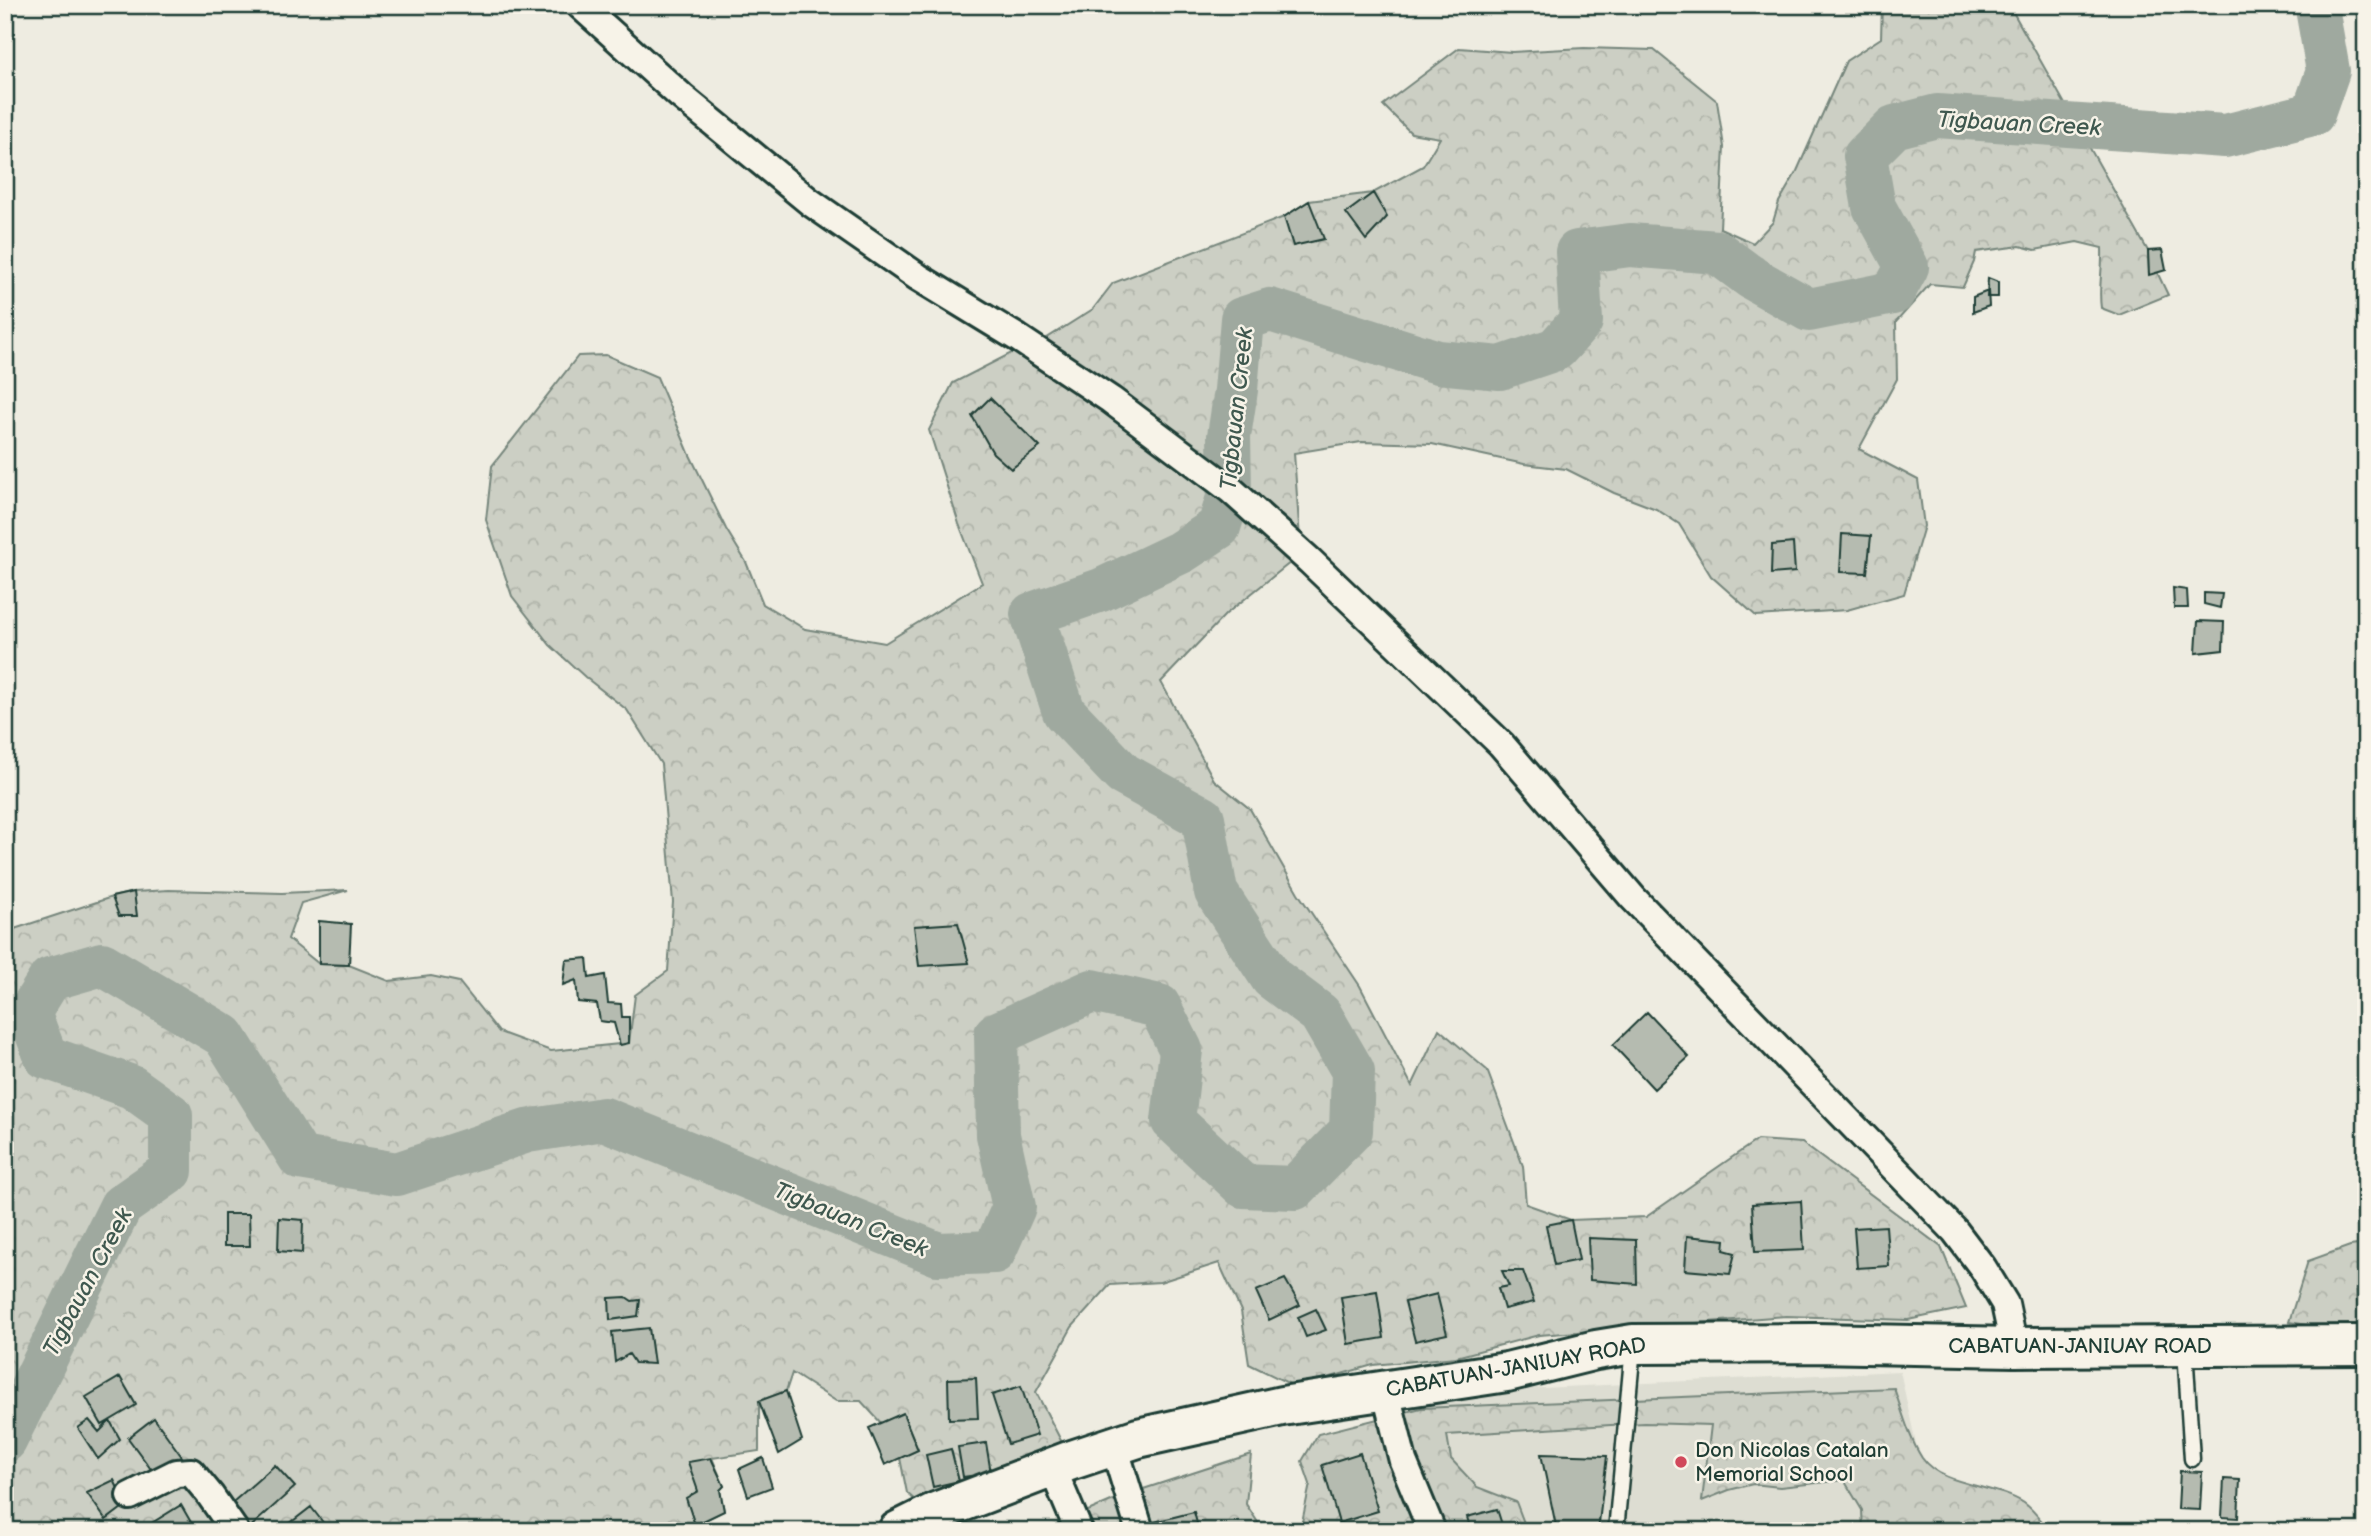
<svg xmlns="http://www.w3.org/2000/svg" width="2371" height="1536" viewBox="0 0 2371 1536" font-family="'Balsamiq Sans',sans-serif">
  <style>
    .built { fill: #ddddd2 }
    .forest { fill: url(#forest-crowns); stroke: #76867c; stroke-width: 2 }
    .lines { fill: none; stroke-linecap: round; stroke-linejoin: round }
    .river { stroke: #9fa99f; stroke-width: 44 }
    .building { fill: #b5bbb0; stroke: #1f3d34; stroke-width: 2 }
    .lane-casing { stroke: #1f3d34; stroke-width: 19 }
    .street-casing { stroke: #1f3d34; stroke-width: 32 }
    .primary-casing { stroke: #1f3d34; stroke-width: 44 }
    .lane { stroke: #f7f3e8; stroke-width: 14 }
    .street { stroke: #f7f3e8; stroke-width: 26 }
    .primary { stroke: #f7f3e8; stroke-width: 38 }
    .poi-dot { fill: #d1495b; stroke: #f7f3e8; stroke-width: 2.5 }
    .labels { text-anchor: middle; stroke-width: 5; stroke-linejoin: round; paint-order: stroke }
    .street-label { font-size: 21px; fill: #1f3d34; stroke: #f7f3e8 }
    .poi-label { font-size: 21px; fill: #1f3d34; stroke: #f7f3e8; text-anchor: start }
    .water-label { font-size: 23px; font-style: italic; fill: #3f584f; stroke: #f7f3e8 }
  </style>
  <defs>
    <pattern id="forest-crowns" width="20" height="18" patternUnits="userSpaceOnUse" patternTransform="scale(1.75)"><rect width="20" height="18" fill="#cccfc4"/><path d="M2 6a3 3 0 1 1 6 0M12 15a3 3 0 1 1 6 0" fill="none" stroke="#afb3a9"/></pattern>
  </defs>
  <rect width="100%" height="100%" fill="#eeece1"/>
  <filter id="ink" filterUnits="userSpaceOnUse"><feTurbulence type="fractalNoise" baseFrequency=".0143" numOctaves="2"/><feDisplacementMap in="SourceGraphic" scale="14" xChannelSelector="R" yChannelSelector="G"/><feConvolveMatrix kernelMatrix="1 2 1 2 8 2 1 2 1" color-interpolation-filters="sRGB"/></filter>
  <g filter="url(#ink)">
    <!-- built -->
    <path class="built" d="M1900,1371L1935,1531H1467L1417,1394Z"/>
    <!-- forest -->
    <path class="forest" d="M1882,5H2009L2148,251L2149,274L2157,272L2168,295L2119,315L2101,308C2098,287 2103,270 2102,248L2077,242L2035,250L2020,246L1976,252L1974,262L1963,287L1930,284L1896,322L1897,379L1859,449L1918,480L1924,526L1904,594L1847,610L1756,616L1711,576L1679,524L1656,509L1614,493L1566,469L1524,464L1432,444L1361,442L1294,453L1301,554L1226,614L1161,682L1214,780L1250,809L1298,893L1360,986L1412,1086L1439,1029L1487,1070L1523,1166L1526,1204L1571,1220L1646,1217L1757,1140L1802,1143L1941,1247L1966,1308L1908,1320L1786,1316L1539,1335L1456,1357L1373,1365L1296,1387L1249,1364L1241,1311L1219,1263L1160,1282L1110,1285L1072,1327L1036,1392L1073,1464L926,1510L907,1493L900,1458L918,1450L903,1414L881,1423L861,1401H836L792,1373L786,1391L759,1401V1451L712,1458L724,1486L720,1490L724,1511L696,1524L697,1531H5V932L112,897L134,892L169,890L282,893L348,890L301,903L288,939L319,964L349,965L389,981L431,976L459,982L499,1032L551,1051L629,1043L635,995L668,971L673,902L661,764L627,710L585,677L550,645L512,596L486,520L492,466L578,356L606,355L657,377L689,453L726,529L746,562L763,604L805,629L885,643L982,583L959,524L929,430L953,383L1027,345L1047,338L1093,309L1113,283L1284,217L1309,201L1373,193L1423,166L1440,138L1411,133L1383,105L1459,48L1512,52L1584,48L1654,50L1717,101L1724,147L1720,228L1753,243L1773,222L1779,202L1797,171L1846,61L1881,38Z
      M2366,1244V1331L2333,1329L2289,1322L2308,1261L2350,1246Z
      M1894,1388C1902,1411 1909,1438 1922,1458C1942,1487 1995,1484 2024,1503C2034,1510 2042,1522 2050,1531H1863L1862,1510L1844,1480L1780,1487L1753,1484L1729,1490L1702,1501L1711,1425L1644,1423L1447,1435L1451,1459L1477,1487L1516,1502L1527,1531H1042L1125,1495L1251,1454L1246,1504L1259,1524L1301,1527L1310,1484L1302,1461L1318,1434L1421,1408Z"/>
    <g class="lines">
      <!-- river -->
      <path class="river" d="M5,1441L121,1206L171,1171V1115L132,1087L46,1057L29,1013L50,979L102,964L224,1036L300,1158L397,1174L527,1131L604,1119L938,1254L994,1252L1014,1207L998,1135L996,1034L1092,991L1159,1006L1181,1050L1173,1121L1243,1186L1295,1188L1351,1131L1353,1071L1320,1014L1272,978L1216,892L1203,818L1123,774L1064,712L1032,614L1101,590L1181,552L1219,527L1230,491L1229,436L1236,390L1242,319L1270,310L1438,362L1500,368L1556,349L1581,321L1577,252L1630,245L1717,252L1752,278L1809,310L1893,293L1907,267L1874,207L1865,156L1894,127L1937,116L2225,136L2313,114L2328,71L2318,14L2321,5"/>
    </g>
    <!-- building -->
    <path class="building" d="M1373,193L1387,217L1366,240L1346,213Z
      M1309,201L1324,239L1293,246L1284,217Z
      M2162,250L2166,270L2149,275L2148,251Z
      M1988,278L1998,282V297H1987Z
      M1988,291L1989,306L1973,312V297Z
      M990,398L1040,447L1011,469L993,453L972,416Z
      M1842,534L1871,536L1867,573L1840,572Z
      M1793,543L1795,572L1771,574L1772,545Z
      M2173,588L2187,590L2188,608H2174Z
      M2204,593L2222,594L2220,608L2204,604Z
      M2198,621L2224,622L2223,650L2196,653Z
      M134,892L137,916H119L112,897Z
      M319,921L351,924L349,965L319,964Z
      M958,923L969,963L919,966L914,926Z
      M587,958L589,978L605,975L608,1003L621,1004L622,1017H629V1043L620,1045L614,1023L600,1021L597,1004L578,1002L576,980L563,985L566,960Z
      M1647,1012L1689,1057L1654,1089L1613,1045Z
      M1801,1201L1804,1250L1755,1252L1752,1204Z
      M224,1214H249L250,1246H224Z
      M279,1218L303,1220L302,1253L278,1251Z
      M1571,1220L1579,1260L1554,1265L1546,1225Z
      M1886,1226L1889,1266L1857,1268L1854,1228Z
      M1687,1236L1725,1240L1724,1250L1735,1253L1730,1274L1685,1270Z
      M1588,1238L1636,1240L1637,1284L1590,1280Z
      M1502,1271H1523L1534,1302L1504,1309L1498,1288L1509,1286Z
      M1285,1279L1300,1305L1269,1320L1256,1291Z
      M2366,1283V1304L2358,1306L2357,1284Z
      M1377,1291L1384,1338L1348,1344L1341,1297Z
      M1437,1294L1447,1334L1415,1341L1405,1302Z
      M626,1297L632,1301L640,1300L638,1316L610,1320L609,1298Z
      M1316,1309L1326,1330L1306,1337L1298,1317Z
      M649,1328L654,1364L635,1363L629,1354L615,1362L612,1332Z
      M120,1377L136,1405L102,1425L86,1397Z
      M976,1378L978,1418L949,1419L948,1379Z
      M1021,1386L1037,1435L1008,1444L992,1395Z
      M786,1391L802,1440L779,1454L759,1401Z
      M903,1413L918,1450L885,1465L869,1428Z
      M154,1418L185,1461L159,1480L128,1438Z
      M89,1420L99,1432L110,1421L120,1439L98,1459L78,1428Z
      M986,1443L991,1473L963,1477L958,1447Z
      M951,1449L959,1481L933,1487L926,1455Z
      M1360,1453L1378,1511L1339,1523L1322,1465Z
      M1541,1454L1607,1456L1598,1531H1557Z
      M711,1458L724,1486L720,1490L724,1511L695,1525L686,1498L698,1491L688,1462Z
      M763,1458L772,1487L748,1496L739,1469Z
      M275,1465L295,1487L246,1531L225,1509Z
      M2180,1471L2202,1472L2200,1510L2178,1509Z
      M2224,1479L2240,1480L2238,1518L2222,1517Z
      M114,1480L126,1505L106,1520L87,1493Z
      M181,1505L196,1531H139Z
      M311,1507L325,1525L318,1531H280Z
      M1497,1509L1504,1531H1471L1467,1517Z
      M1194,1512L1199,1531H1155L1154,1522Z"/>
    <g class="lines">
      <!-- lane casing -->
      <g class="lane-casing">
        <path id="lane" d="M2185,1349L2192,1459
          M1616,1531L1633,1347"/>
      </g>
      <!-- street casing -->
      <g class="street-casing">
        <path id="street" d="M580,5L681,96L810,202L918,277L1018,338L1111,400L1231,490L1310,561L1501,744L1633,898L1955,1231L1983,1268L2005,1304L2014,1347
          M1385,1389L1403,1461L1432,1531
          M1114,1446L1140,1531
          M1052,1467L1079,1531
          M130,1496L176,1473L191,1472L210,1495L235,1531"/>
      </g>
      <!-- primary casing -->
      <g class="primary-casing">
        <path id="primary" d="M898,1531L936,1512L1069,1461L1138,1438L1282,1406L1507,1372L1596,1350L1633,1344L1815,1343L2014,1347L2366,1345"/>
      </g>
      <!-- lane -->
      <use href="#lane" class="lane"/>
      <!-- street -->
      <use href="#street" class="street"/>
      <!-- primary -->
      <use href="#primary" class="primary"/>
    </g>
  </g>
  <!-- markers -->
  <circle class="poi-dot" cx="1681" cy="1462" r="7"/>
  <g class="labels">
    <!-- street labels -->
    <g class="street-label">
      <text x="2080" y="1353">CABATUAN-JANIUAY ROAD</text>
      <text transform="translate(1516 1367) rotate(-10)" y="7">CABATUAN-JANIUAY ROAD</text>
    </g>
    <!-- poi labels -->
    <g class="poi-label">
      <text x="1695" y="1457">Don Nicolas Catalan<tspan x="1695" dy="24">Memorial School</tspan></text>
    </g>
    <!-- water labels -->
    <g class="water-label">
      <text transform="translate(2019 123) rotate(3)" y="8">Tigbauan Creek</text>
      <text transform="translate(1236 409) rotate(-84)" y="8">Tigbauan Creek</text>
      <text transform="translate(851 1219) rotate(22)" y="8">Tigbauan Creek</text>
      <text transform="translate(87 1282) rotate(-62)" y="8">Tigbauan Creek</text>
    </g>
  </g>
  <!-- margin -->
  <rect width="2371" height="1536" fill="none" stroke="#f7f3e8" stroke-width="28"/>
  <rect x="14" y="14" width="2343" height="1508" fill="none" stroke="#1f3d34" stroke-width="2.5" filter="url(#ink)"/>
</svg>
